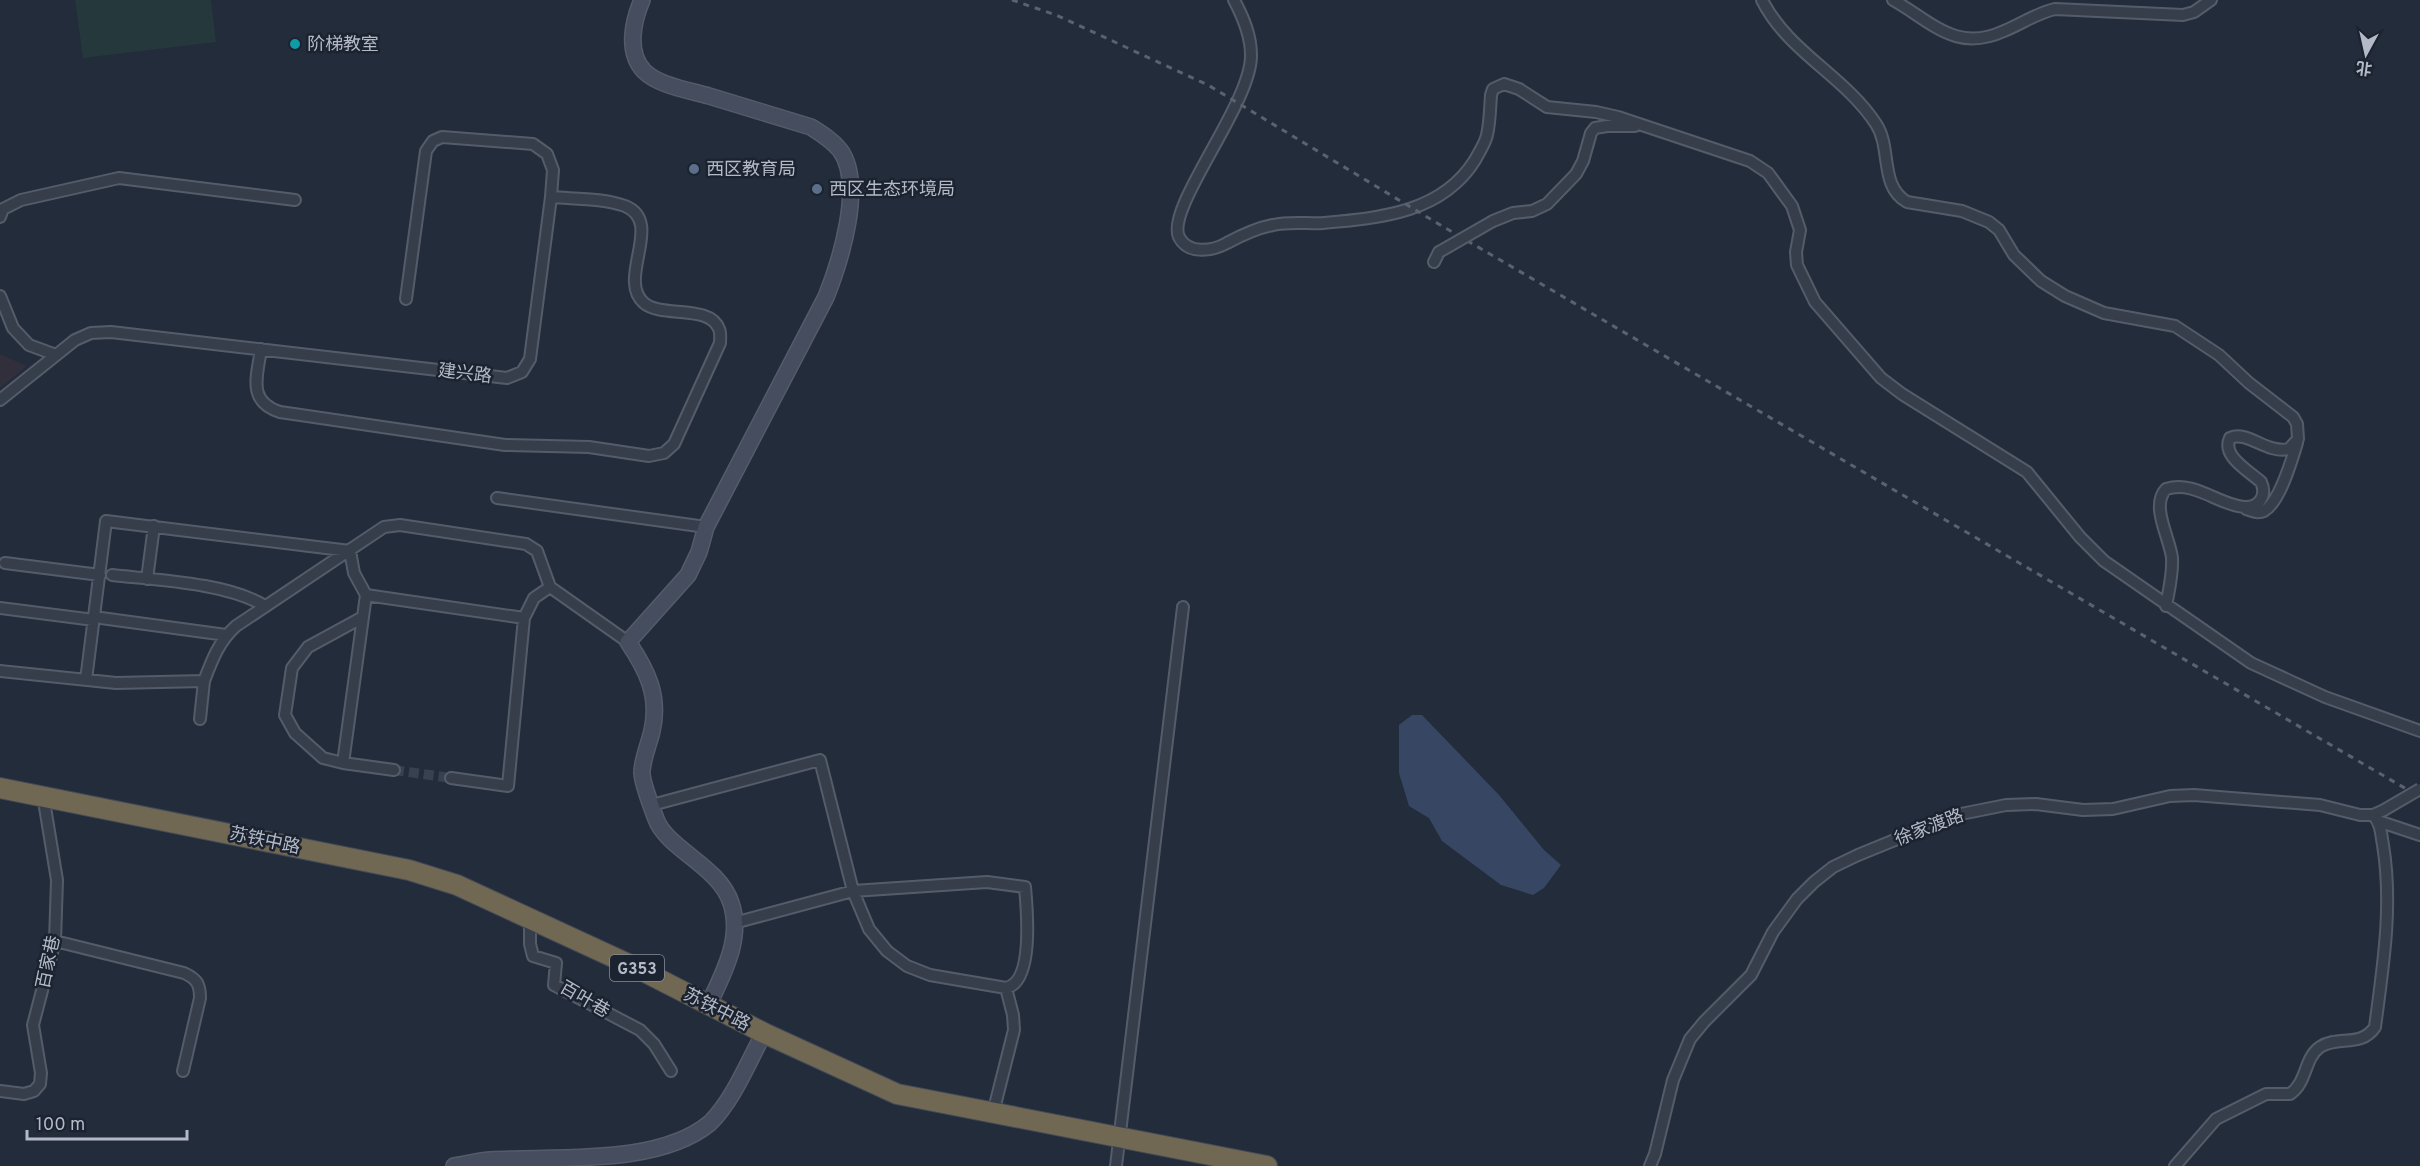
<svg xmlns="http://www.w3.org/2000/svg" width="2420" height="1166" viewBox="0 0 2420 1166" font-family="Overpass,'Noto Sans SC',sans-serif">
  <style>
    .medical { fill: #322f3d }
    .green { fill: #25383c }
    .water { fill: #374662 }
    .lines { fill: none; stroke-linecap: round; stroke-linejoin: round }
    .street-tunnel { stroke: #394150; stroke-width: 10; stroke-dasharray: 10 5; stroke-linecap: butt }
    .street-casing { stroke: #555c69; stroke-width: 14 }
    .secondary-casing { stroke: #555c69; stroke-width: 18 }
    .highway-casing { stroke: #424956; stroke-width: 22 }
    .street { stroke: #373e4b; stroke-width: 10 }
    .secondary { stroke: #454d5e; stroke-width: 15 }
    .highway { stroke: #716854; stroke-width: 20 }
    .rail { stroke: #596272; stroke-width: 3; stroke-dasharray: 6 6; stroke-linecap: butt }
    .street-bridge-casing { stroke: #555c69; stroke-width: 14; stroke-linecap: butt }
    .street-bridge { stroke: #373e4b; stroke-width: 10 }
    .culture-dot { fill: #0f9aa8; stroke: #1c2330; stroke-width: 2 }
    .service-dot { fill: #5c6f8a; stroke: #1c2330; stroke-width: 2 }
    .labels { text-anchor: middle; stroke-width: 5; stroke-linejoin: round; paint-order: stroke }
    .shield { fill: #1c2330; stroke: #868c9a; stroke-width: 1.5 }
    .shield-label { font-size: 16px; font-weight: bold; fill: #b3b9c7 }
    .poi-label { font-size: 18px; fill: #b3b9c7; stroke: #1c2330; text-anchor: start }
    .street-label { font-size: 18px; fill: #b3b9c7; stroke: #1c2330 }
  </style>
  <rect width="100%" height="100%" fill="#232c3b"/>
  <!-- medical -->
  <path class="medical" d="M0,354L27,366L0,388Z"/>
  <!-- green -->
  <path class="green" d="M75,0H211L216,42L83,58Z"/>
  <!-- water -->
  <path class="water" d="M1412,715H1422L1499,795L1544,850L1561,865L1544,888L1533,895L1501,885L1442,841L1429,818L1409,806L1399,773V725Z"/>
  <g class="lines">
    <!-- street-tunnel -->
    <path class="street-tunnel" d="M394,770L451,778"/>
    <!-- street casing -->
    <g class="street-casing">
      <path id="street" d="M1234,0C1243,17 1251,35 1251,55C1252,103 1165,208 1179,237C1188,255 1213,251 1227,243C1242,235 1257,228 1273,225C1290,221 1307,224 1323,223C1380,218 1442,213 1475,160C1479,152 1485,144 1487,135C1490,122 1490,108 1491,95L1493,89L1504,84L1519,89L1547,107L1596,112L1618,117L1750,161L1768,173L1792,206L1800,230L1796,252L1797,265L1815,302L1881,378L1902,394L2027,472L2080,537L2104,561L2251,663L2325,697L2420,731
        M1762,0C1788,52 1845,76 1876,124C1892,148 1879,186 1907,202L1962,211L1989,222L1999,230L2014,255L2041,281L2065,296L2104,313L2175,326L2219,355L2249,383L2293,417L2297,424L2298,439L2289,449C2266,454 2248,430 2230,438C2221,456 2249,471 2261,482C2267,495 2260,508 2244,507C2218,505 2195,480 2166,489C2150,506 2170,538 2172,558C2173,574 2169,590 2166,606
        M1893,0C1932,22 1956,53 2004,31C2021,24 2037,13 2055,9L2183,15L2194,12L2211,0
        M0,217L3,209L21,200L119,178L295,200
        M1493,221L1513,213L1532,211L1547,204L1576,174L1583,161L1591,133L1595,128L1607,126H1635
        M1434,262L1439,252
        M0,296L13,328L29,345L56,355
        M261,349C257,377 247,401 280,412L505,445L589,447L649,456L664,453L674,444L720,343C720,339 721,333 719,329C710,304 661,318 644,303C616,279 665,222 625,206C603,198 575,199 551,197
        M0,400L75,340L91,333L111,332L507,378L522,372L530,359L551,197L553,170L547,154L533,144L442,137L433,141L426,151L406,299
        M497,498L706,527
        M2246,509C2252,511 2258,514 2264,511C2280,502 2292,459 2297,443
        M5,563L100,575
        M112,575C157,580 228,583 265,606
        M147,579L154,526
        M0,608L94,620
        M101,618L226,635
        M0,671L116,683L204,681C212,660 219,641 236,626L384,527L400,525L526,544L537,551L550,587L628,642
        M86,680L106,521L350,551L354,573L366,595
        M200,719L204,681
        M343,763L323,758L295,733L285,715L292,668L308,647L363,617
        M394,770L343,763L366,595L524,618
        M451,778L508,786L524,618L534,598L550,587
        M652,805L820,760L853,891L869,929L887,951L907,966L930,975L1006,988C1034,982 1027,909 1025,887L987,882L853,891L734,923
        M2378,821L2420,835
        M530,919V944L533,956L556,963L554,985L640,1030L654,1044L671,1071
        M55,941L184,973C197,979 200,984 200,998L183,1071
        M0,1091L24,1094L34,1091L40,1084L41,1073L33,1025L55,941L57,880L43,795
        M993,1113L1014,1030L1013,1015L1006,988
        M1116,1166L1183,607
        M1650,1166L1655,1154L1673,1080L1690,1039L1704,1022L1751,975L1773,932L1797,899L1814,882L1833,867L1858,855L1956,815L2006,805L2036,804L2083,810L2113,809L2170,796L2194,795L2320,805L2360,815H2373L2384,810
        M2175,1166L2216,1119L2266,1094H2290C2307,1083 2304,1058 2320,1047C2338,1035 2361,1048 2375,1027C2383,966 2393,906 2383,845C2381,834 2381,823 2373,815"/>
    </g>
    <!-- secondary casing -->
    <g class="secondary-casing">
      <path id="secondary" d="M642,0C633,21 626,52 644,71C659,86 689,90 709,96C743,106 777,117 811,127C822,134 832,140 840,150C865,184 840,262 826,297L706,527L699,552L688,575L628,642C647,670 660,696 652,731C649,744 643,757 642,771C641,781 652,808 656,819C667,849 719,866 731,903C743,938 723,974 709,1004
        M454,1166C466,1164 478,1161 490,1160C557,1156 658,1166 710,1123C734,1099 748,1062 764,1033"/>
    </g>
    <!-- highway casing -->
    <g class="highway-casing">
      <path id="highway" d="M0,788L409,870L457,885L639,969L764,1033L897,1094L1267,1166"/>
    </g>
    <!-- street -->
    <use href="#street" class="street"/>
    <!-- secondary -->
    <use href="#secondary" class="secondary"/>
    <!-- highway -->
    <use href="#highway" class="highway"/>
    <!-- rail -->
    <path class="rail" d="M1012,0L1056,15L1208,85L1442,226L2420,797"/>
    <!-- street-bridge casing -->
    <g class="street-bridge-casing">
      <path id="street-bridge" d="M1439,252L1493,221
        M2384,810L2420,789"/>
    </g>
    <!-- street-bridge -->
    <use href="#street-bridge" class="street-bridge"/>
  </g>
  <!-- markers -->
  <circle class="culture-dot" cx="295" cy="44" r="6"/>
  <g class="service-dot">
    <circle cx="694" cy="169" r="6"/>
    <circle cx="817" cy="189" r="6"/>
  </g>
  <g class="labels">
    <!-- shield labels -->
    <rect class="shield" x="610" y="955" width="54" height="26" rx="4.5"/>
    <g class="shield-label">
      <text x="637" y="974">G353</text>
    </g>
    <!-- poi labels -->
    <g class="poi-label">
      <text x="307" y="50">阶梯教室</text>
      <text x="706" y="175">西区教育局</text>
      <text x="829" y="195">西区生态环境局</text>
    </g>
    <!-- street labels -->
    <g class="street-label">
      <text transform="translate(465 373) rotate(7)" y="6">建兴路</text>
      <text transform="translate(1929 827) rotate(-21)" y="6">徐家渡路</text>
      <text transform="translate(265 840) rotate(12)" y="6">苏铁中路</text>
      <text transform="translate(48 962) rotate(-78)" y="6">百家巷</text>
      <text transform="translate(585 999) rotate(30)" y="6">百叶巷</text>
      <text transform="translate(717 1009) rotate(27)" y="6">苏铁中路</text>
    </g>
  </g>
  <!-- north arrow -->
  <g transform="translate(2366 54) rotate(188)" stroke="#1c2330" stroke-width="4.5" paint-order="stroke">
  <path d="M0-4.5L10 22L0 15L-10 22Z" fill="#b3b9c7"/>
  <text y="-9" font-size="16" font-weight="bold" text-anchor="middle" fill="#b3b9c7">北</text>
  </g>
  <!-- scale -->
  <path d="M27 1130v9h160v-9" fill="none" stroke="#b3b9c7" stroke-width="3"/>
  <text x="36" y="1130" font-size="18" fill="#b3b9c7" stroke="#1c2330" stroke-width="4.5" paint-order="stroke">100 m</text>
</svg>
